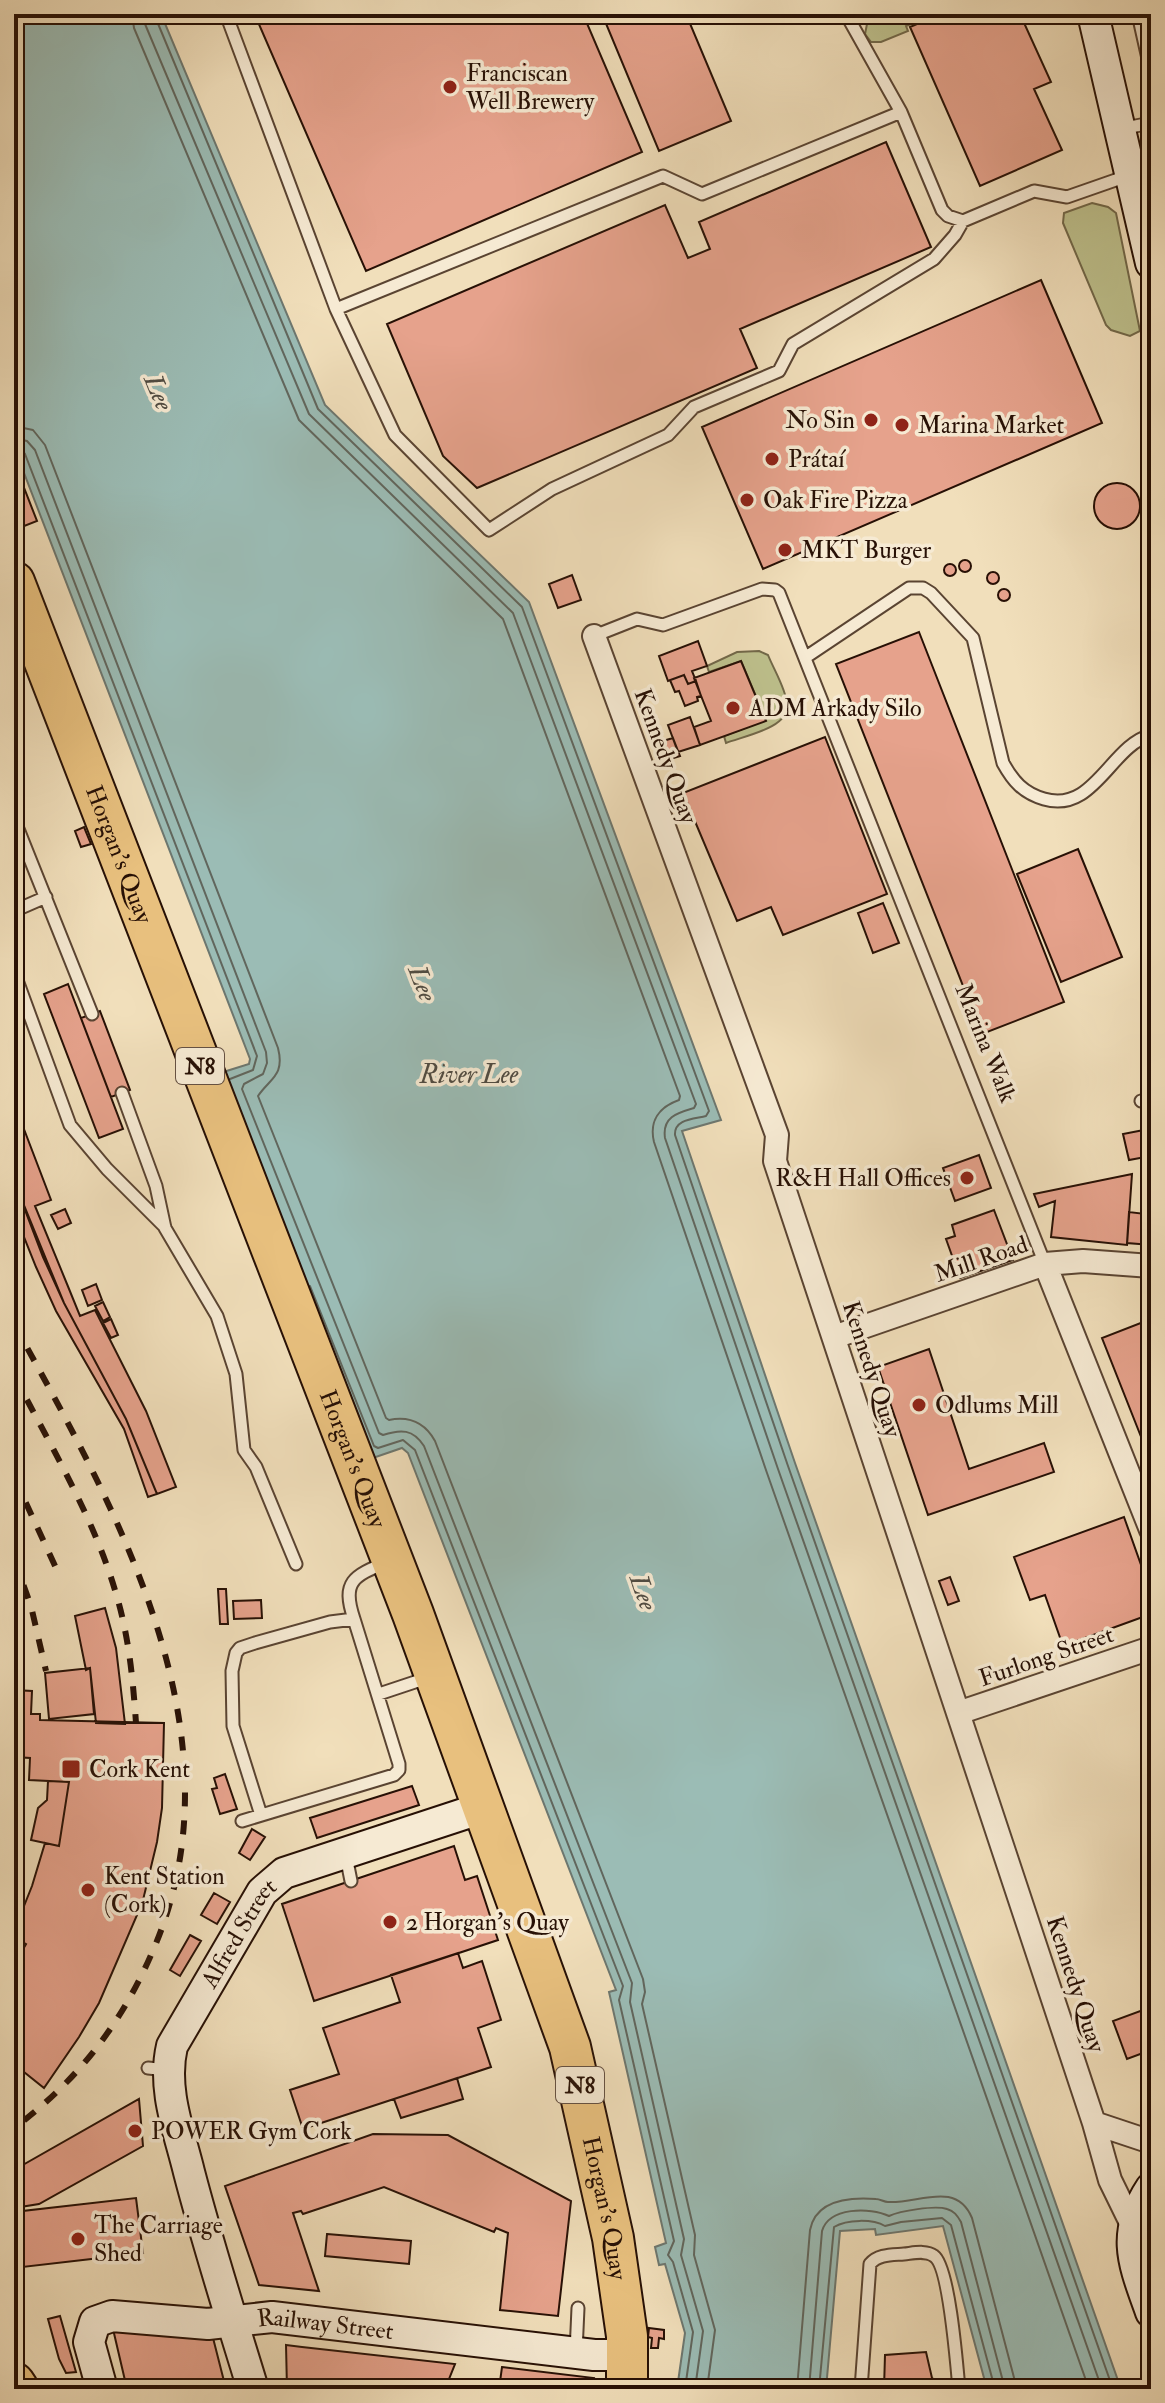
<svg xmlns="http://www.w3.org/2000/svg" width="1165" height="2403" viewBox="0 0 1165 2403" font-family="'IM FELL Double Pica',serif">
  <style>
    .green { fill: #bec18d; stroke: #726849; stroke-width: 2 }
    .water { fill: #9bbcb5; stroke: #6d776f; stroke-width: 2 }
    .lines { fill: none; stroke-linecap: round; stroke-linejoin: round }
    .shore { stroke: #61665d; stroke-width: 2 }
    .building { fill: #e6a28c; stroke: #271005; stroke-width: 2 }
    .lane-casing { stroke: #5a4432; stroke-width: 15 }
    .street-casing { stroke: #5a4432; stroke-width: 26 }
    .secondary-casing { stroke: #271005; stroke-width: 34 }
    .highway-casing { stroke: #271005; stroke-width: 44 }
    .lane { stroke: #f6ead3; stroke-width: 11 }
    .street { stroke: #f6ead3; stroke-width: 22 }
    .secondary { stroke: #f6ead3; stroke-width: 30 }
    .highway { stroke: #e8c07e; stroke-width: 40 }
    .rail { stroke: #271005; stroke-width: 6; stroke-dasharray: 14 14; stroke-linecap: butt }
    .poi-dot { fill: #8f2418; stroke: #f6ead3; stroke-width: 3 }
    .labels { text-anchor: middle; stroke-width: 7; stroke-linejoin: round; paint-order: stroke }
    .shield { fill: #f6ead3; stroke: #655143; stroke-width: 2 }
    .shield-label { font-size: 22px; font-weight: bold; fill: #271005 }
    .poi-label { font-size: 24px; fill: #271005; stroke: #f6ead3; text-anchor: start }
    .street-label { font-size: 24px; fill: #271005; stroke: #f6ead3 }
    .water-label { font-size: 26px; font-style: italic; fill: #504c43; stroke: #f6ead3 }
  </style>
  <rect width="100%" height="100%" fill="#f1dfbb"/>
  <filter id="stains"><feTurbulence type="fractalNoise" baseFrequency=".0025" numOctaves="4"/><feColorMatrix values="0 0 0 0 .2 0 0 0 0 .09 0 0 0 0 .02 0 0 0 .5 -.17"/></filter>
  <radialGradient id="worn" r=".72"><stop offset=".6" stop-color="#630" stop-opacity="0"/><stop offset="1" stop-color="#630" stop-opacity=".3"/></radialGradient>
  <!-- green -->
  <path class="green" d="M882,14H909L914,23L906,26L908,31L881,42H871L865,34L867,24Z
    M1092,203L1108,207L1116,213L1140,331L1130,336L1111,330L1106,325L1063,223L1064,213Z
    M759,651L768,655C774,670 786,689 787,704C790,728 744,736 726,743L724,736L766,720L741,661L709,672L707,666L737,652Z"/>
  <!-- water -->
  <path class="water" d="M14,14H161L325,405L529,602L721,1120L682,1131L795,1463L1121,2389H987L943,2226L876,2235L875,2229L840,2231L826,2389H677L685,2333L665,2264L659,2265L655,2247L666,2243L609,1992L616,1990L408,1453L402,1448L370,1459L217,1074L249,1064L250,1059L14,447Z"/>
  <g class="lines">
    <!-- shore -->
    <path class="shore" d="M132,14L134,28L299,420L503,619L680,1096L679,1100C659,1107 649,1121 654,1142L767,1473L1089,2389
      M144,14L145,24L309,414L513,613L696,1104L694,1108C677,1113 662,1117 665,1138L778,1469L1102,2389
      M154,14L318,409L522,607L709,1111L706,1116C694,1119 674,1119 675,1135L788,1466L1113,2389
      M14,426L33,430L45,445L278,1048C285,1076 270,1078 258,1096L386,1418L389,1420C409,1416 425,1423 435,1441L643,1979L645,1992L642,2004L695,2235L694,2255L715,2330L707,2389
      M14,438L27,441L35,450L266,1052L267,1063L263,1074L244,1084L242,1089L379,1433L383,1435C401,1429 413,1429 424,1446L632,1983L630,2002L684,2239L681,2255L703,2331L695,2389
      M14,448H20L25,454L257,1056L253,1070L230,1079
      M310,1286L374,1446L378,1448L403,1440L415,1450L623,1986L619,2000L674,2241L668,2255L673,2262L693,2332L685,2389
      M797,2389L810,2230C816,2199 850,2197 876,2199C880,2199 884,2202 888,2202C918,2204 956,2180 972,2218L1017,2389
      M809,2389L822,2231C829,2207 870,2207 889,2216C900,2211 935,2205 947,2209C954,2211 957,2215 961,2222L1005,2389
      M819,2389L834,2227C847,2219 873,2219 885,2226L901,2222L942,2218L951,2225L995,2389"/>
  </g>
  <!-- building -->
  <path class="building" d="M277,14H583L642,152L366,271L258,22Z
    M602,14H686L731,121L659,151Z
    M940,14H1020L1051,82L1034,89L1062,150L980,186L910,27Z
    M886,142L931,247L740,329L757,368L477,488L443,456L387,324L665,205L688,258L710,249L699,222Z
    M1041,280L1102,423L763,569L702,427Z
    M14,462L37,521L14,530Z
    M1094 506a23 23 0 1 1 46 0a23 23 0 1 1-46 0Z
    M959 566a6 6 0 1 1 12 0a6 6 0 1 1-12 0Z
    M944 570a6 6 0 1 1 12 0a6 6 0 1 1-12 0Z
    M987 578a6 6 0 1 1 12 0a6 6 0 1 1-12 0Z
    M572,575L581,600L558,608L549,584Z
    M998 595a6 6 0 1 1 12 0a6 6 0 1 1-12 0Z
    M919,632L1064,1002L982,1034L836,664Z
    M698,641L707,666L692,671L696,681L688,684L684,675L668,681L659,656Z
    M741,661L766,721L700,745L694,727L711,721L694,678Z
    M684,675L688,684L696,681L701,696L697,697L698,701L685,706L679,691L675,692L670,680Z
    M690,717L700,745L678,752L668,725Z
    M825,737L887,894L783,935L771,907L737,921L683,793Z
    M673,738L680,756L670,759L663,741Z
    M84,827L91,844L81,847L75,831Z
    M1078,849L1122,957L1061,982L1017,874Z
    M883,903L899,943L873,953L858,913Z
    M68,984L123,1129L99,1138L44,994Z
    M100,1011L130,1090L111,1097L81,1018Z
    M14,1103L51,1200L35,1206L67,1284L80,1316L95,1310L146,1411L176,1487L157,1494L126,1419L64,1303L43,1257L14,1181Z
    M1149,1129L1151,1156L1129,1160L1123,1134Z
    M979,1155L991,1188L955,1201L943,1168Z
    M1132,1174L1127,1245L1051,1237L1055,1201L1039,1207L1034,1194Z
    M14,1181L64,1303L126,1419L157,1494L148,1497L124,1429L56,1311L36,1267L14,1212Z
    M65,1209L71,1223L58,1229L51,1215Z
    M994,1210L1013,1260L960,1278L946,1239L955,1236L952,1225Z
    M1146,1210H1151V1245L1127,1243L1129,1212L1145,1214Z
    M96,1284L102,1300L88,1306L82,1290Z
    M103,1302L110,1317L103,1321L95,1306Z
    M111,1319L118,1335L111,1338L103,1323Z
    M1151,1319V1462L1102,1338Z
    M929,1349L969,1469L1044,1443L1054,1472L928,1515L878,1367Z
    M1124,1517L1151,1593V1614L1063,1646L1045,1595L1030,1600L1014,1557Z
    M950,1577L959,1601L948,1605L939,1581Z
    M218,1589H226L228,1624H220Z
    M261,1600L262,1618L234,1619L233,1601Z
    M105,1608L116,1648L125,1724L96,1723L90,1668L86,1670L75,1616Z
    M90,1668L94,1714L49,1719L45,1673Z
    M14,1690L32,1691L31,1714H40V1720L164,1723L162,1808L157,1842L143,1900L152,1903L150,1912L140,1908L99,2003L79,2037L44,2088L14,2064V1965L26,1944L14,1937V1931L32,1886L45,1843L59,1846L69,1782L29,1780L30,1758L14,1757Z
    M225,1774L237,1809L220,1814L212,1789L217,1788L214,1778Z
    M48,1781L69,1782L59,1846L31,1840L38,1808L47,1800Z
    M412,1786L419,1805L317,1838L310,1818Z
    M252,1829L265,1837L250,1860L239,1853Z
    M454,1846L465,1880L477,1876L498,1940L314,2001L282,1904Z
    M214,1893L230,1902L217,1924L201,1915Z
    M190,1935L201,1941L180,1976L170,1970Z
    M14,1937L26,1944L14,1965Z
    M458,1953L463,1968L482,1961L501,2020L478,2028L491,2067L303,2129L290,2090L339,2074L323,2028L400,2002L391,1975Z
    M1143,2010L1151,2034V2050L1127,2059L1113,2021Z
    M457,2078L463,2099L401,2118L394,2099Z
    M139,2099L143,2146L39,2204L14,2208V2170Z
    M373,2134L448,2135L571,2201L558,2316L500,2310L508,2233L496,2228L494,2232L384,2187L303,2214L301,2211L293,2213L319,2291L259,2285L225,2186Z
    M136,2198L143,2253L14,2268V2212Z
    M327,2234L411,2241L409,2264L325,2256Z
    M60,2316L76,2372L66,2373L59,2359L48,2319Z
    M649,2328L664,2330V2339L659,2338L658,2348H651L652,2338L648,2337Z
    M113,2329L212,2334L226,2389H127Z
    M286,2345L302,2347L455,2364L445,2389H287Z
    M926,2352L932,2378L938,2382L937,2387L884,2389L885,2355Z
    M502,2367L594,2378L592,2389H499Z"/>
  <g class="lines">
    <!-- lane casing -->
    <g class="lane-casing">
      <path id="lane" d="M226,14L336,309L663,176L702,194L901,112L942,210L948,216L963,221L955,235L934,259L793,344L779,371L694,407L668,435L552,489L489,530L395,435L336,309
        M846,14L901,112
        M1138,14L1151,72
        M1120,129L1151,123
        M963,221L1034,191L1067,197L1130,175
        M594,636L637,619L663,625L762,589L775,590L779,593L1045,1264
        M806,657L909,588H923L931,593L973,638L1003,763C1013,781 1023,793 1044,799C1094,814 1111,745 1151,735
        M14,819L92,1014
        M14,911L46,897
        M14,972L70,1125L107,1169L165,1227
        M122,1093L156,1186L165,1228L217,1316L236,1374L244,1450L256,1467L296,1564
        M1141,1101L1151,1099
        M354,1619C341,1581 354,1576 387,1562
        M379,1694L427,1678
        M242,1821L394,1775L399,1770V1764L354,1619L330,1622L255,1643L240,1648L236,1653L232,1671L233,1726L261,1815
        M346,1856L351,1881
        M148,2068L168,2070
        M576,2352L578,2308
        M861,2389L870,2264C878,2254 892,2255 904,2254C914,2253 926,2250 934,2256C949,2266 957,2367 959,2389"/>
    </g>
    <!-- street casing -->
    <g class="street-casing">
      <path id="street" d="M594,636L777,1135L775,1161L1094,2123L1110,2180L1133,2227
        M1045,1264L1151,1530
        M834,1337L1045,1264L1083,1261L1151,1266
        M958,1713L1151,1648
        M1094,2123L1151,2142"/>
    </g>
    <!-- secondary casing -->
    <g class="secondary-casing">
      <g id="secondary">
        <path d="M1093,14L1151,263"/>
        <path d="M1151,2188C1120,2235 1134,2264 1151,2312"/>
        <path id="s1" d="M102,2389L89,2342L95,2322L112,2316L208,2324L272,2317L594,2355H628"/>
        <path id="s2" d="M253,2389C231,2317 208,2245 189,2172C179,2131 162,2089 172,2046L262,1892L284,1873L482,1808"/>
      </g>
    </g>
    <!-- highway casing -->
    <g class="highway-casing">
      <g id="highway">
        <path id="s3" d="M14,582L413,1614L570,2047L613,2238L627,2336V2389"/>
        <path d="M14,2383L18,2389"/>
      </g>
    </g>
    <!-- lane -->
    <use href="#lane" class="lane"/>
    <!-- street -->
    <use href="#street" class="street"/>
    <!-- secondary -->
    <use href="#secondary" class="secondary"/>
    <!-- highway -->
    <use href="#highway" class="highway"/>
    <!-- rail -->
    <path class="rail" d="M14,1324C117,1511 248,1739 151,1955C120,2026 76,2082 14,2128
      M14,1375C51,1447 95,1519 117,1597C129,1638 133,1680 136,1723
      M14,1477L56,1568
      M14,1559L31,1606L46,1671
      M14,2079L21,2071"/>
  </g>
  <!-- markers -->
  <g class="poi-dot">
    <circle cx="450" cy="87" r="8"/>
    <circle cx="871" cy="420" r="8"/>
    <circle cx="902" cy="425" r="8"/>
    <circle cx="772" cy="459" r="8"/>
    <circle cx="747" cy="500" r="8"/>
    <circle cx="785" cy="550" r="8"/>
    <circle cx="733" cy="708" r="8"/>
    <circle cx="967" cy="1178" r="8"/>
    <circle cx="919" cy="1405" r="8"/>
    <rect x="61" y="1759" width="20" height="20" rx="4"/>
    <circle cx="88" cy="1890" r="8"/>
    <circle cx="390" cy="1922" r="8"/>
    <circle cx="135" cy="2131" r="8"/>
    <circle cx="78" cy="2239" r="8"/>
  </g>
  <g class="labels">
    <!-- shield labels -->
    <g class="shield">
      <rect x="176" y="1048" width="48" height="36" rx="6"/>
      <rect x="556" y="2067" width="48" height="36" rx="6"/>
    </g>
    <g class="shield-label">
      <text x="200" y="1074">N8</text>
      <text x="580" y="2093">N8</text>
    </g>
    <!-- poi labels -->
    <g class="poi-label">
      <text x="466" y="81">Franciscan<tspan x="466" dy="28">Well Brewery</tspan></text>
      <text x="855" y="428" text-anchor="end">No Sin</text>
      <text x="918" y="433">Marina Market</text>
      <text x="788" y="467">Prátaí</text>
      <text x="763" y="508">Oak Fire Pizza</text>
      <text x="801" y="558">MKT Burger</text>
      <text x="749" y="716">ADM Arkady Silo</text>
      <text x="951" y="1186" text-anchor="end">R&amp;H Hall Offices</text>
      <text x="935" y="1413">Odlums Mill</text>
      <text x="89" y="1777">Cork Kent</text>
      <text x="104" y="1884">Kent Station<tspan x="104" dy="28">(Cork)</tspan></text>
      <text x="406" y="1930">2 Horgan's Quay</text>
      <text x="151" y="2139">POWER Gym Cork</text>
      <text x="94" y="2233">The Carriage<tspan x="94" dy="28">Shed</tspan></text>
    </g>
    <!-- street labels -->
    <g class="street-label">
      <text transform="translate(666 756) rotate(70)" y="8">Kennedy Quay</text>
      <text dy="8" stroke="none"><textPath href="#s3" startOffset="292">Horgan's Quay</textPath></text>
      <text transform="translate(986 1043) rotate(68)" y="8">Marina Walk</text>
      <text transform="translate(981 1259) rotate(-19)" y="8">Mill Road</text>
      <text transform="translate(872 1369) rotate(72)" y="8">Kennedy Quay</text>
      <text dy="8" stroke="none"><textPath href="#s3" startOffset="940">Horgan's Quay</textPath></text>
      <text transform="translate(1046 1656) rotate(-19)" y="8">Furlong Street</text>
      <text dy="8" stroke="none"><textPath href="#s2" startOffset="486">Alfred Street</textPath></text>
      <text transform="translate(1076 1984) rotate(72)" y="8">Kennedy Quay</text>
      <text dy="8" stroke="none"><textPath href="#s3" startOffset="1732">Horgan's Quay</textPath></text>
      <text dy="8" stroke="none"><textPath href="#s1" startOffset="302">Railway Street</textPath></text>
    </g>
    <!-- water labels -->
    <g class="water-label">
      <text transform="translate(159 392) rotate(67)" y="9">Lee</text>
      <text transform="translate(423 983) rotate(69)" y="9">Lee</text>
      <text x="469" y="1083">River Lee</text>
      <text transform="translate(644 1592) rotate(71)" y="9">Lee</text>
    </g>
  </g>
  <!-- margin -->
  <rect width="1165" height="2403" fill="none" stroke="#f1dfbb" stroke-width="48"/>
  <rect x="16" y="16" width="1133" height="2371" fill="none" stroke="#271005" stroke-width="4"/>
  <rect x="24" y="24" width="1117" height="2355" fill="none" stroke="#271005" stroke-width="2"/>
  <rect width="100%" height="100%" filter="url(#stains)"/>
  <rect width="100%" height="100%" fill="url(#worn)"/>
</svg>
